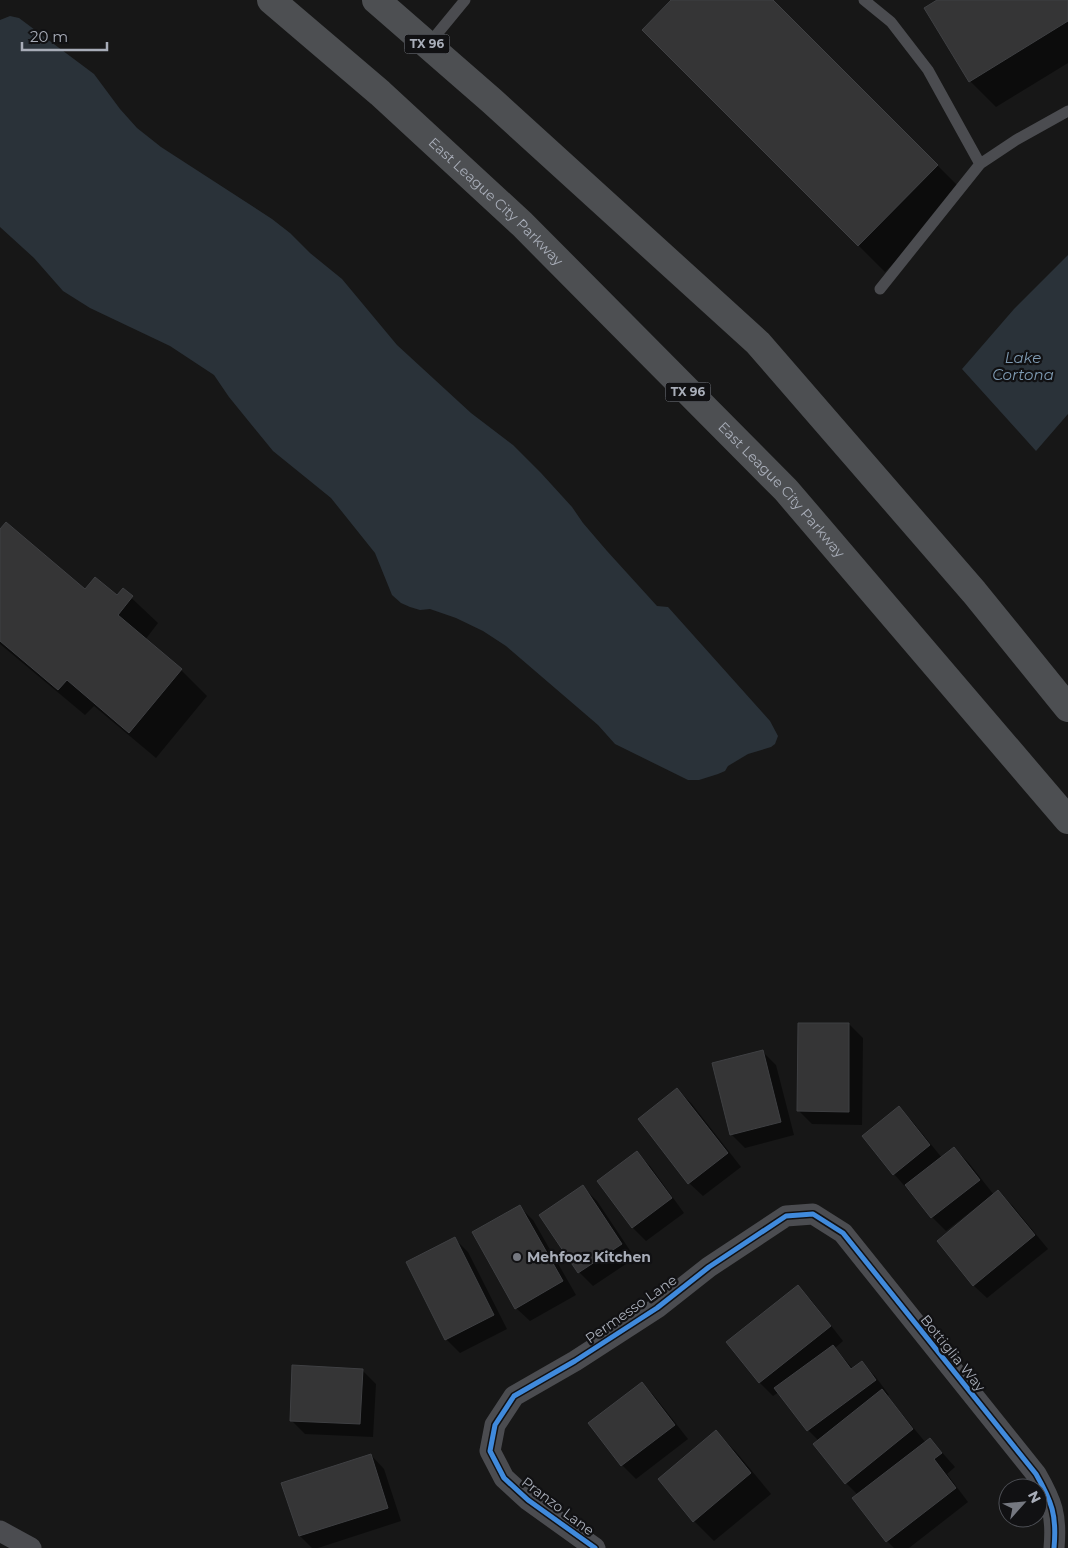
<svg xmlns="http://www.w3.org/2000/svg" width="1068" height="1548" viewBox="0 0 1068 1548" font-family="Montserrat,sans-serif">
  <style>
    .water { fill: #2a3239 }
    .shadow { fill: #0007 }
    .building { fill: #353536; stroke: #3f4043 }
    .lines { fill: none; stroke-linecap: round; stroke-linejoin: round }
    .lane { stroke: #4b4c50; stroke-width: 11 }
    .street { stroke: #4b4c50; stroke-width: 21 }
    .primary { stroke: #4d4f52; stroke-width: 28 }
    .cycleway-casing { stroke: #111113; stroke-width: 8 }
    .cycleway { stroke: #408adc; stroke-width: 5 }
    .poi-dot { fill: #757880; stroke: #111113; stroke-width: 2 }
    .labels { text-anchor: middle; stroke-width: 4.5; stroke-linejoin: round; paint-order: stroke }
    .shield { fill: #111113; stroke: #7b7e86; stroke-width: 1 }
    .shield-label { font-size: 12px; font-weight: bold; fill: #a8adb8 }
    .street-label { font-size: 14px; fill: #a8adb8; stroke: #111113 }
    .poi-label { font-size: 14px; font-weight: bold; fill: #a8adb8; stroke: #111113; text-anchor: start }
    .water-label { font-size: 15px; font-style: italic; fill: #7f9bb3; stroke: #111113 }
  </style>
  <rect width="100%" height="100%" fill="#171717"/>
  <!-- water -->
  <path class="water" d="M10,16L19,18L94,74L120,109L137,128L161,147L272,219L290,233L310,253L342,279L397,345L471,413L513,445L541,473L572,507L583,523L607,551L657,606L668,607L770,721L778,736L775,744L771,747L748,754L728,766L725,771L718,774L699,780H688L615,744L598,725L506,646L483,631L456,618L430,609L420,610L410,607L401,603L392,595L375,553L331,498L273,451L229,397L214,375L170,346L90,308L63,291L34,258L0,227V20Z
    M1068,255V414L1036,451L962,369L1014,309Z"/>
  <!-- shadow -->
  <path class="shadow" d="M673,0H772L964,192L885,272L643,30Z
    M939,0H1068V63L996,107L970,81Z
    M0,531L85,590L117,597L123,590L158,623L145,640L181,670L207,696L156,758L94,706L85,715L0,644Z
    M849,1024L863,1038L862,1125L812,1124L799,1111Z
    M763,1052L776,1065L794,1135L745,1148L731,1134Z
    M677,1089L691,1103L741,1167L703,1196L689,1183Z
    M898,1108L912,1121L942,1158L954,1148L968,1162L994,1195L998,1192L1012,1205L1048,1249L987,1298L973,1285L989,1199L988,1198L946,1231L932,1217L894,1174Z
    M637,1153L650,1166L684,1213L646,1241L632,1227Z
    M583,1187L597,1201L635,1258L593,1286L579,1272L541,1215Z
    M519,1206L533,1220L576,1295L530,1321L516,1308Z
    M455,1239L468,1252L507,1329L460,1353L446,1339Z
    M798,1287L811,1300L843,1341L835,1348L853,1369L862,1363L875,1376L889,1395L887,1396L926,1443L930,1439L955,1467L947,1474L968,1502L909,1548H894L887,1541L858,1495L846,1483L819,1441L808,1430L779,1392L773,1396L760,1383L728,1342Z
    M362,1370L376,1384L373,1437L305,1434L291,1420Z
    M642,1383L655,1397L688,1439L636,1479L622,1465L590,1423Z
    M716,1432L736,1452L771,1494L714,1541L694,1521Z
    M371,1455L384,1469L401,1521L318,1548H312L300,1536L283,1484Z"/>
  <!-- building -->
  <path class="building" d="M671,0H773L938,165L858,246L642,30Z
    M937,0H1068V21L969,82L924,8Z
    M6,522L85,589L95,577L117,595L123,588L133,596L118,615L182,669L129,733L67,680L58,690L0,641V529Z
    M798,1023H849V1112L797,1111Z
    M763,1050L781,1122L730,1135L712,1063Z
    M677,1088L728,1153L688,1184L638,1119Z
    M899,1106L930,1145L893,1175L862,1136Z
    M954,1147L980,1180L931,1218L905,1185Z
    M637,1151L672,1198L632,1228L597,1181Z
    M583,1185L622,1244L578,1273L539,1215Z
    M998,1190L1035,1235L973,1286L937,1241Z
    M520,1205L563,1281L515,1309L472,1232Z
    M455,1237L494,1315L445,1340L406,1262Z
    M798,1285L831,1326L759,1383L726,1342Z
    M833,1345L851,1369L862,1361L876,1380L807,1431L774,1388Z
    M292,1365L363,1369L360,1424L290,1421Z
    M642,1382L675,1425L621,1466L588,1423Z
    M882,1389L913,1429L845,1484L813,1444Z
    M716,1430L751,1473L693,1522L658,1479Z
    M930,1438L942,1453L934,1459L956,1488L886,1542L852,1498Z
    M371,1454L388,1508L299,1536L281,1483Z"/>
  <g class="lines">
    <!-- lane -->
    <path class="lane" d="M864,0L891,22L928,70L980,164
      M428,45L465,0
      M880,289L980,164L1016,140L1068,111"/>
    <!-- street -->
    <path class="street" d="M0,1531L31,1548
      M595,1548L528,1500L504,1478L490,1451L495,1425L514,1396L575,1361L657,1308L709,1267L786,1216L813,1214L843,1233L1036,1474C1052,1502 1057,1515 1054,1548"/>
    <!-- primary -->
    <g class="primary">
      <path id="s1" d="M271,0L380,93L522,224L786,490L1068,820"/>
      <path d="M376,0L492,101L758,343L974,592L1068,708"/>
    </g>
    <!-- cycleway casing -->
    <g class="cycleway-casing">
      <path id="cycleway" d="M595,1548L528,1500L504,1478L490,1451L495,1425L514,1396L575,1361L657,1308L709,1267L786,1216L813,1214L843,1233L1036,1474C1052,1502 1057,1515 1054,1548"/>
    </g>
    <!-- cycleway -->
    <use href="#cycleway" class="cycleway"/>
  </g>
  <!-- markers -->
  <circle class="poi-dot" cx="517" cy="1257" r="5"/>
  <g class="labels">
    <!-- shield labels -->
    <g class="shield">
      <rect x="404.5" y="34.5" width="45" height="19" rx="4"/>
      <rect x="665.5" y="382.5" width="45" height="19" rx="4"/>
    </g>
    <g class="shield-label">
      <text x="427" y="48">TX 96</text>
      <text x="688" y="396">TX 96</text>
    </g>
    <!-- street labels -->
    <g class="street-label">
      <text dy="5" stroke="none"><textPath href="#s1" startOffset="302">East League City Parkway</textPath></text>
      <text dy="5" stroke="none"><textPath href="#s1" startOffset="708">East League City Parkway</textPath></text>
      <text transform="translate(631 1309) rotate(-35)" y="5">Permesso Lane</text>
      <text transform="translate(953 1353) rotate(51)" y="5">Bottiglia Way</text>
      <text transform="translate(558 1506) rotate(37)" y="5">Pranzo Lane</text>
    </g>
    <!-- poi labels -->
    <g class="poi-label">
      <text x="527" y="1262">Mehfooz Kitchen</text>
    </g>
    <!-- water labels -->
    <g class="water-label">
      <text x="1023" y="363">Lake<tspan x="1023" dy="17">Cortona</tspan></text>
    </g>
  </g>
  <!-- north arrow -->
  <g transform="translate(1023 1503) rotate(63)"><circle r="24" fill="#111113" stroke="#4d4f55"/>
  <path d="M0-4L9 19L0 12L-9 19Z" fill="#757880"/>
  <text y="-8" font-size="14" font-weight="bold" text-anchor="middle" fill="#a8adb8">N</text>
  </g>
  <!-- scale -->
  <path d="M22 42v8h85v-8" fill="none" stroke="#a8adb8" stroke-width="2.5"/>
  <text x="30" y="42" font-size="15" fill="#a8adb8" stroke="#111113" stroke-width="4" paint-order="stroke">20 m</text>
</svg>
